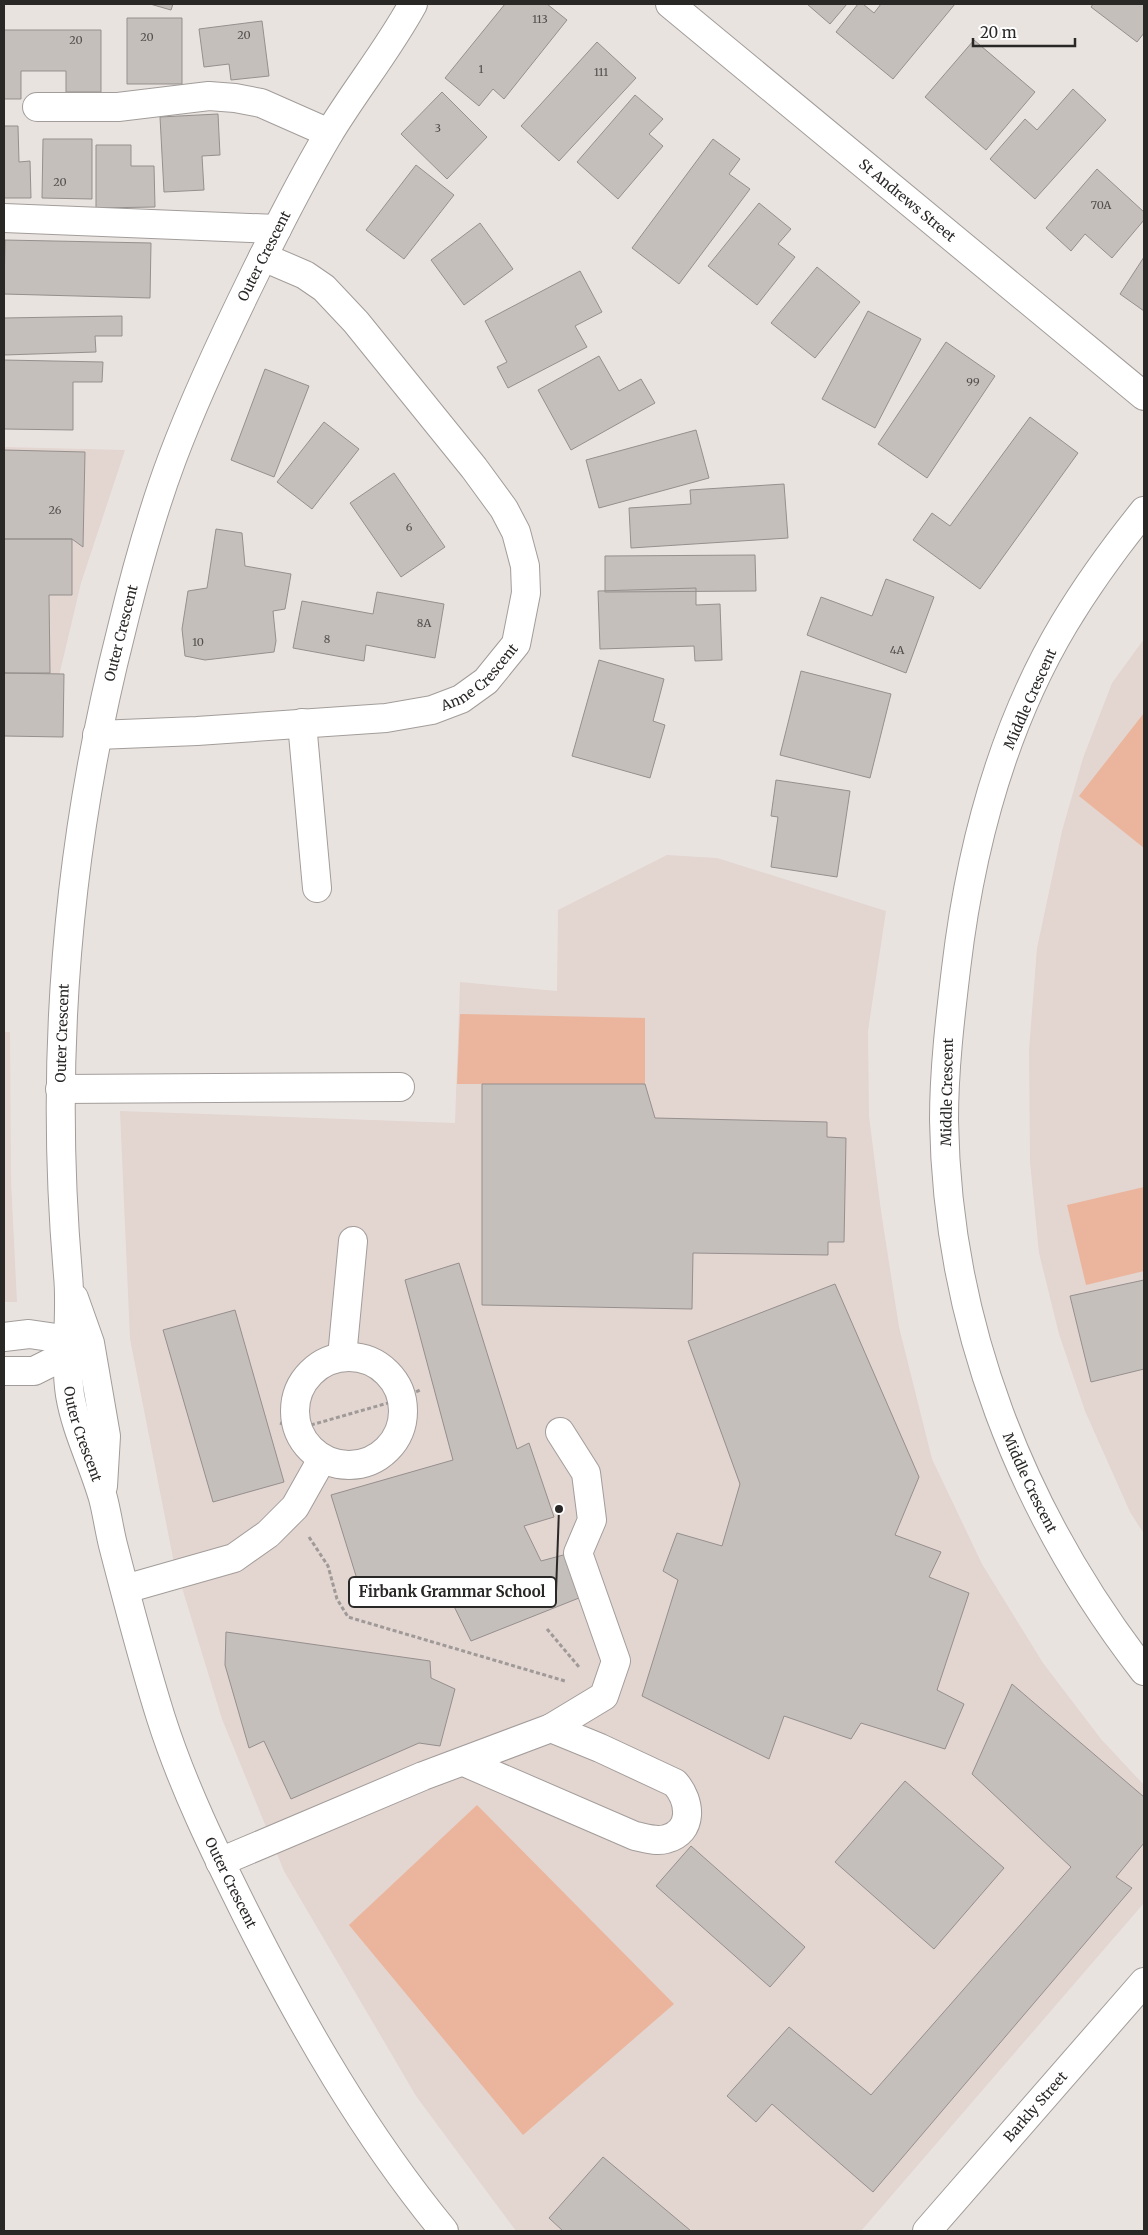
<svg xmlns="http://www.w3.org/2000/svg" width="1148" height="2235" viewBox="0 0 1148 2235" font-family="Merriweather,serif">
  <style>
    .built { fill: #e3d5d0 }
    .green { fill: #eab59c }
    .building { fill: #c5bfbc; stroke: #958f8d }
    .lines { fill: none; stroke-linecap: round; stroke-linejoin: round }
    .minor-casing { stroke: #a29d9a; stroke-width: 30 }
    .path { stroke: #9f9a98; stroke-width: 3; stroke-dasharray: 4 2.5; stroke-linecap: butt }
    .minor { stroke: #fff; stroke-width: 28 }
    .labels { text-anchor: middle; stroke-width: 4.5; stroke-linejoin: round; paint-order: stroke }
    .number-label { font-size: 11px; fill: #514e4c }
    .street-label { font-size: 14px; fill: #2a2827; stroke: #fff }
    .leader { fill: none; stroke: #2a2827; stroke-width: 2 }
    .callout-dot { fill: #2a2827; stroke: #fff; stroke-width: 2 }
    .callout { fill: #fff; stroke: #2a2827; stroke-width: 2 }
    .callout-label { font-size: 15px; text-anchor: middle; font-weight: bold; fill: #2a2827 }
  </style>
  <rect width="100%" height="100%" fill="#e9e3e0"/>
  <!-- built -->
  <path class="built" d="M4,447L125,450L81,583L46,731L4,732Z
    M1144,639V1534L1130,1512L1085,1411L1059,1334L1039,1253L1030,1162L1029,1050L1037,948L1062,831L1083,758L1112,683Z
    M667,855L717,858L886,911L868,1031L869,1116L881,1211L899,1327L932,1459L982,1564L1043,1663L1101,1739L1144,1785V1903L861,2231H516L416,2096L284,1871L222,1719L173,1558L130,1339L120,1111L455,1123L460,982L557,991L558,910Z
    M4,1032H10L11,1181L17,1302H4Z"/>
  <!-- green -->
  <path class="green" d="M1144,713V848L1079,796Z
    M460,1014L645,1018V1084H457Z
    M1144,1187V1271L1086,1285L1067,1205Z
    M477,1805L674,2004L523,2135L349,1925Z"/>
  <!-- building -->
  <path class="building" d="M150,4H173L171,10Z
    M505,4H547L567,20L504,99L493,89L479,106L445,78Z
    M807,4H847L830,24Z
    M858,4H863L874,13L881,4H955L893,79L836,32Z
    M1093,4H1144V33L1137,42L1091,7Z
    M127,18H182V84H127Z
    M262,21L269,76L231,80L229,64L204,67L199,29Z
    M4,30H101V92H66V71H21V99H4Z
    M974,40L1035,92L986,150L925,97Z
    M597,42L636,78L559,161L521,126Z
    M1073,89L1106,120L1035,199L990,159L1025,119L1037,130Z
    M442,92L487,137L447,179L401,134Z
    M635,95L663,119L649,134L663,146L618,199L577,162Z
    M218,114L220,155L202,156L204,190L164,192L160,117Z
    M4,126H18L19,162L30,161L31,198H4Z
    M43,139H92V199L42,198Z
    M713,139L740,159L729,174L750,189L679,284L632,248Z
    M96,145H131V166H154L155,207L96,208Z
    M416,165L454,195L404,259L366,230Z
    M1097,169L1144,212V220L1112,258L1085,234L1071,251L1046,228Z
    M759,203L791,229L778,244L795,257L757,305L708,266Z
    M480,223L513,269L464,305L431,260Z
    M5,240L151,243L150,298L4,294Z
    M1144,257V311L1120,294Z
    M817,267L860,302L815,358L771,323Z
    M580,271L602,312L575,326L587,347L508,388L497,367L507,362L485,321Z
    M868,311L921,339L875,428L822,399Z
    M122,316V336H95L96,352L4,355V318Z
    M946,342L995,376L927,478L878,444Z
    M599,356L619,391L641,379L655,403L571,450L538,390Z
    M4,360L103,362L102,382H73V430L4,429Z
    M265,369L309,386L274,477L231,460Z
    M1030,417L1078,453L980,589L913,540L932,513L950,526Z
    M324,422L359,449L312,509L277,482Z
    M696,430L709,478L599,508L586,460Z
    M4,450L85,452L83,547L72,539H4Z
    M394,473L445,547L401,577L350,503Z
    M784,484L788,538L631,548L629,508L691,504L690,490Z
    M216,529L242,533L245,566L291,574L285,609L273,611L276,641L274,652L205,660L185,656L182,629L188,591L207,588Z
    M4,539H72V595H49L50,673H4Z
    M755,555L756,591L605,592V556Z
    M886,579L934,597L906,673L807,635L821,597L872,616Z
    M696,588V605L720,604L722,660L695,661L694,646L600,649L598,591Z
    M377,592L444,604L435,658L366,645L364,661L293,648L302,601L373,614Z
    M599,660L664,679L653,721L665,725L650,778L572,756Z
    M801,671L891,694L870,778L780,755Z
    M4,673L64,674L63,737L4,736Z
    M776,780L850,791L837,877L771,867L778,817L771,816Z
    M482,1084H645L655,1118L827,1122V1137L846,1138L844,1242H828V1255L693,1253L692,1309L482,1305Z
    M459,1263L517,1449L529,1443L554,1517L524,1526L541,1561L567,1554L584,1596L471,1641L447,1592L410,1601L361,1592L331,1495L453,1460L405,1280Z
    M1144,1280V1369L1091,1382L1070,1296Z
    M835,1284L919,1477L895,1535L941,1552L929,1577L969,1593L937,1690L964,1704L945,1749L861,1723L851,1739L784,1716L769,1759L642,1696L678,1580L663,1571L677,1533L722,1546L740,1484L688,1341Z
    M235,1310L284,1482L213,1502L163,1330Z
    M226,1632L430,1661L431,1678L455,1689L440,1746L419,1743L291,1799L264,1741L249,1748L225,1665Z
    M1012,1684L1144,1797V1843L1116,1877L1132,1888L873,2192L772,2104L756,2122L727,2096L789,2027L871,2095L1071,1867L972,1774Z
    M905,1781L1004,1868L934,1949L835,1862Z
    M691,1846L805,1947L770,1987L656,1886Z
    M603,2157L691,2231H563L549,2218Z"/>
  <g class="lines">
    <!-- minor casing -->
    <g class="minor-casing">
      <g id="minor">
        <path id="s1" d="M413,4C388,50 355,90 328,135C302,179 278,226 255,273C225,334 196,395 172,459C151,515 135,574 121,632C67,844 49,1057 68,1275C72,1315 64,1355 70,1395C76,1431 93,1463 103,1498C107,1513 109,1529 113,1545C128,1603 143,1661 161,1718C183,1787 215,1852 247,1916C303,2027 365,2135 444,2231"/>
        <path id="s2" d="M670,4L1144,396"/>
        <path d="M37,107H118L209,96L235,98L261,103L329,133"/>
        <path d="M4,218L277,229"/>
        <path id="s3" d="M1144,511C1115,547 1088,584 1064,624C1002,728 970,850 956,969C950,1019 944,1070 944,1120C947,1323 1021,1512 1144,1671"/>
        <path d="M302,723L317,888"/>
        <path id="s4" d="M97,735L197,731L386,718L432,710L461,699L486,681L516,644L526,593L525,566L516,532L504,509L474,468L356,322L324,288L305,275L263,257"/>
        <path d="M60,1089L400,1087"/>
        <path d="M74,1298L90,1343L106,1436L103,1486"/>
        <path d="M4,1337L29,1334L84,1342"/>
        <circle cx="349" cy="1411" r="54"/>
        <path d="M342,1357L353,1241"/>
        <path d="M4,1371H34L82,1347"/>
        <path d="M125,1589L234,1558L268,1534L295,1507L322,1459"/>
        <path d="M464,1762L635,1836C645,1838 656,1842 666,1839C694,1832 691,1801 675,1783L600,1748L551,1728"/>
        <path d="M220,1862L423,1776L551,1728L604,1696L616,1661L578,1553L592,1520L586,1473L560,1432"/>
        <path id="s5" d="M927,2231L1144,1982"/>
      </g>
    </g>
    <!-- path -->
    <path class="path" d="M280,1423L297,1429L402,1399L420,1390
      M309,1537L328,1566L337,1599L348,1617L565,1681
      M547,1629L579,1667"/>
    <!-- minor -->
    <use href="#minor" class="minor"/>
  </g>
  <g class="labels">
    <!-- number labels -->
    <g class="number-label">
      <text x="540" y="23">113</text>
      <text x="244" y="39">20</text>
      <text x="147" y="41">20</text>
      <text x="76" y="44">20</text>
      <text x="481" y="73">1</text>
      <text x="601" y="76">111</text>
      <text x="438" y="132">3</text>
      <text x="60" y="186">20</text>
      <text x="1101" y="209">70A</text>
      <text x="973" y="386">99</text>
      <text x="55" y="514">26</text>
      <text x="409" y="531">6</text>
      <text x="424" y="627">8A</text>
      <text x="327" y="643">8</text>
      <text x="198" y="646">10</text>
      <text x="897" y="654">4A</text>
    </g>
    <!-- street labels -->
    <g class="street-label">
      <text dy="5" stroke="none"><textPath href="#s2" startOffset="308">St Andrews Street</textPath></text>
      <text transform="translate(264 256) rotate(-63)" y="5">Outer Crescent</text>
      <text transform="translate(121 633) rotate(-76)" y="5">Outer Crescent</text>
      <text dy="5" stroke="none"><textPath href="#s4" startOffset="395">Anne Crescent</textPath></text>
      <text transform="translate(1030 699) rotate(-66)" y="5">Middle Crescent</text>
      <text transform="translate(62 1033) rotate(-88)" y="5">Outer Crescent</text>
      <text transform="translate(947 1092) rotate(-89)" y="5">Middle Crescent</text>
      <text dy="5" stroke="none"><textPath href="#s1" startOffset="1506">Outer Crescent</textPath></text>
      <text dy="5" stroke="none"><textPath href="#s3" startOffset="1030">Middle Crescent</textPath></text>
      <text dy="5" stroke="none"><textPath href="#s1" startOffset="1980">Outer Crescent</textPath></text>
      <text dy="5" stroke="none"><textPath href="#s5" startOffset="165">Barkly Street</textPath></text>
    </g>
  </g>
  <!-- callouts -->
  <path class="leader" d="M559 1509L556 1592"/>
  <circle class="callout-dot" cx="559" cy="1509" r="5"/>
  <rect class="callout" x="349" y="1577" width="207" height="30" rx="5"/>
  <g class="callout-label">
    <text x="452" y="1597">Firbank Grammar School</text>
  </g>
  <!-- border -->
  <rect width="1148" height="2235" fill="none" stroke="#2a2827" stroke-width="10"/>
  <!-- scale -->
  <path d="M973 38v8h102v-8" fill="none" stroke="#2a2827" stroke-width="2.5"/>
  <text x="980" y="38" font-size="15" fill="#2a2827" stroke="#ffffff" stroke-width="4" paint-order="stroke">20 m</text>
</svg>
